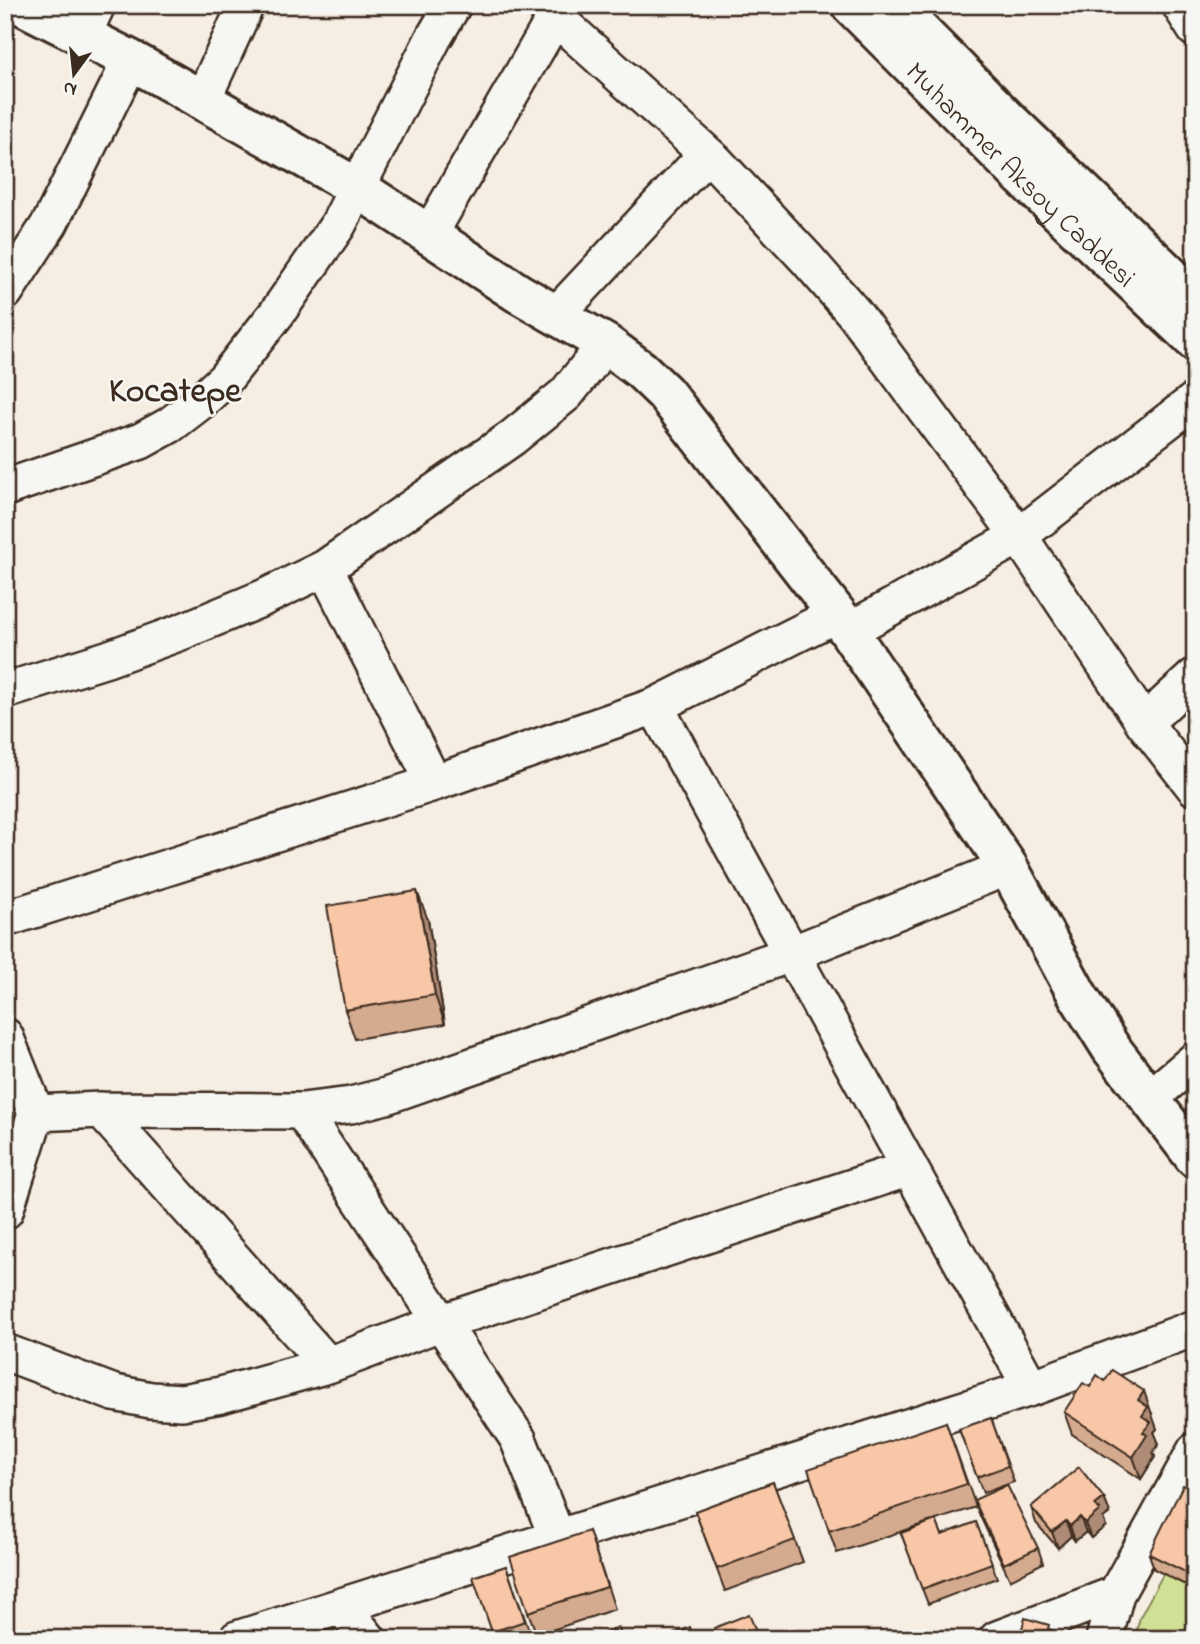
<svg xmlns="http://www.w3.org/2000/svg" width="1200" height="1644" viewBox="0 0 1200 1644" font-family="'Indie Flower',sans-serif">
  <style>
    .green { fill: #d0e195; stroke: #86865a; stroke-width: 2 }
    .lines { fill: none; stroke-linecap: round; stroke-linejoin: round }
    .street-casing { stroke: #3b2a1e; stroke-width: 40 }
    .secondary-casing { stroke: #3b2a1e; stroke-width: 44 }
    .street { stroke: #f6f6f2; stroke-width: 35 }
    .secondary { stroke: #f6f6f2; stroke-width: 38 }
    .wall { fill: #d5ab90; stroke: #3b2a1e; stroke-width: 2 }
    .shaded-wall { fill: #ae8b76; stroke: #3b2a1e; stroke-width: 2 }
    .building { fill: #f8c7a8; stroke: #3b2a1e; stroke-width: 2 }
    .labels { text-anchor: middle; stroke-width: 5; stroke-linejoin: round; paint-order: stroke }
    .street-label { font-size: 28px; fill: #3b2a1e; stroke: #f6f6f2 }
    .district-label { font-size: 35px; font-weight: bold; fill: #3b2a1e; stroke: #f6f6f2 }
  </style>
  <rect width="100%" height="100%" fill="#f6ede3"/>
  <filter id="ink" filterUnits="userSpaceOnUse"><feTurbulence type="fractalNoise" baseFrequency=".0143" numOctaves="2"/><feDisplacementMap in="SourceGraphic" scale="14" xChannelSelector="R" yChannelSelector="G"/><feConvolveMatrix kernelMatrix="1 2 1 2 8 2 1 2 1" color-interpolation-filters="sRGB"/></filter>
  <g filter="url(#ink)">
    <!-- green -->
    <path class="green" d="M1167,1567L1195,1581V1639H1135L1140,1617Z"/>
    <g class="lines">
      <!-- street casing -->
      <g class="street-casing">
        <path id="street" d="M1180,5L1195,29
          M555,17L715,161L806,258L854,313L1019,536L1144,723L1195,788
          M83,35L97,5
          M203,99L246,5
          M429,235L562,5
          M5,292L50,223L131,60
          M556,315L707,154
          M5,488L141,441L170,425L200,402L224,380L277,313L338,225L433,39L453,5
          M325,568L434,783
          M848,631L1019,536L1195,400
          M5,691L107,659L181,632L263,598L325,568L512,438L566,394L606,344
          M655,706L1031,1388
          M1144,723L1195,676
          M5,919L434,783L655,706L837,614
          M5,1036L36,1113L5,1211
          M1149,1099L1195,1060
          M101,1110L328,1365
          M302,1111L518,1439L557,1537
          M36,1113L101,1110L302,1111L351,1105L386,1096L791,954L1008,867
          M5,1352L114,1393L151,1400L182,1402L221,1395L328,1365L440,1323L910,1168
          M342,1606L368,1639
          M237,1639L1031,1388L1195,1328
          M997,1639L1116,1594
          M1104,1639L1116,1594L1195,1451"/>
      </g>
      <!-- secondary casing -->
      <g class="secondary-casing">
        <g id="secondary">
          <path d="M22,5L131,60L356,187L518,293L606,344L641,370L665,393L837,614L1008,867L1077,994L1111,1048L1195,1158"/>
          <path id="s1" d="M851,5L1022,177L1195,341"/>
          <path d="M894,5L1009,121L1195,299"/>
        </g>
      </g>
      <!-- street -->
      <use href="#street" class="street"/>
      <!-- secondary -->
      <use href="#secondary" class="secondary"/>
    </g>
    <!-- wall -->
    <path class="wall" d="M428,920L445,1024L355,1039L345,1010Z
      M1090,1387L1152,1413L1151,1415L1157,1429L1154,1432L1159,1444L1153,1452L1155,1457L1141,1479L1072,1434L1064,1412Z
      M991,1418L1014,1482L983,1493L959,1429Z
      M946,1422L976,1507L936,1520L942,1535L976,1522L997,1578L928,1604L901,1533L932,1521L837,1553L829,1531Z
      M773,1482L803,1562L725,1591L695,1511Z
      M1195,1491V1590L1154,1569L1149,1554Z
      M1104,1498L1110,1513L1103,1518L1106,1526L1091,1538L1086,1532L1075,1541L1071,1536L1058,1548L1036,1523L1031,1507Z
      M974,1500L1038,1548L1043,1563L1010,1580L980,1516Z
      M589,1531L615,1609L537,1635L528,1612Z
      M506,1566L531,1636L523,1639H495L473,1577Z"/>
    <!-- shaded-wall -->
    <path class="shaded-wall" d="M417,891L428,920L445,1024L435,995Z
      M1144,1391L1157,1429L1154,1432L1159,1444L1153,1452L1155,1457L1141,1479L1133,1457L1143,1432L1142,1416L1138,1400Z
      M1104,1498L1110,1513L1103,1518L1106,1526L1091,1538L1085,1523L1095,1505Z
      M1080,1517L1086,1532L1075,1541L1070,1526Z
      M1066,1521L1071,1536L1058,1548L1052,1532Z"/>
    <!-- building -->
    <path class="building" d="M417,891L435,995L345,1010L327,906Z
      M1112,1370L1144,1391L1138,1400L1148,1407L1142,1416L1151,1422L1143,1432L1147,1435L1133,1457L1064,1412L1083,1383L1090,1387L1097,1375L1105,1381Z
      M991,1418L1008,1466L977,1477L959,1429Z
      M946,1422L967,1484L829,1531L808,1469Z
      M1079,1467L1104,1498L1095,1505L1100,1510L1085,1523L1080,1517L1070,1526L1066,1521L1052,1532L1031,1507Z
      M773,1482L795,1540L717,1569L695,1511Z
      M1007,1485L1038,1548L1004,1564L974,1500Z
      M1183,1485L1195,1491V1577L1149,1554Z
      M936,1520L942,1535L976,1522L992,1563L922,1589L901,1533Z
      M589,1531L607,1587L528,1612L510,1557Z
      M506,1566L525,1621L492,1632L473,1577Z
      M749,1614L759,1639H718L714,1628Z
      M1025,1618L1049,1625L1048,1629L1069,1635L1068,1639H1019Z
      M618,1627L623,1639H591Z
      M690,1627L694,1639H662Z"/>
  </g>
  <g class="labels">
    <!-- street labels -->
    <g class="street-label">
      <text dy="10" stroke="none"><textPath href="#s1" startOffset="240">Muhammer Aksoy Caddesi</textPath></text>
    </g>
    <!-- district labels -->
    <g class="district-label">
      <text x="175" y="401">Kocatepe</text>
    </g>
  </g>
  <!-- margin -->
  <rect width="1200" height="1644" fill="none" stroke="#f6f6f2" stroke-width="28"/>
  <rect x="14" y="14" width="1172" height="1616" fill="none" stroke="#3b2a1e" stroke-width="2.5" filter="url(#ink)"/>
  <!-- north arrow -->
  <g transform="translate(74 74) rotate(195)" stroke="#f6f6f2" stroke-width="5" paint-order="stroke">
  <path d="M0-5L12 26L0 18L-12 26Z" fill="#3b2a1e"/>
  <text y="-10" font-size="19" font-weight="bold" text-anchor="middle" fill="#3b2a1e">N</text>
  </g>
</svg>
